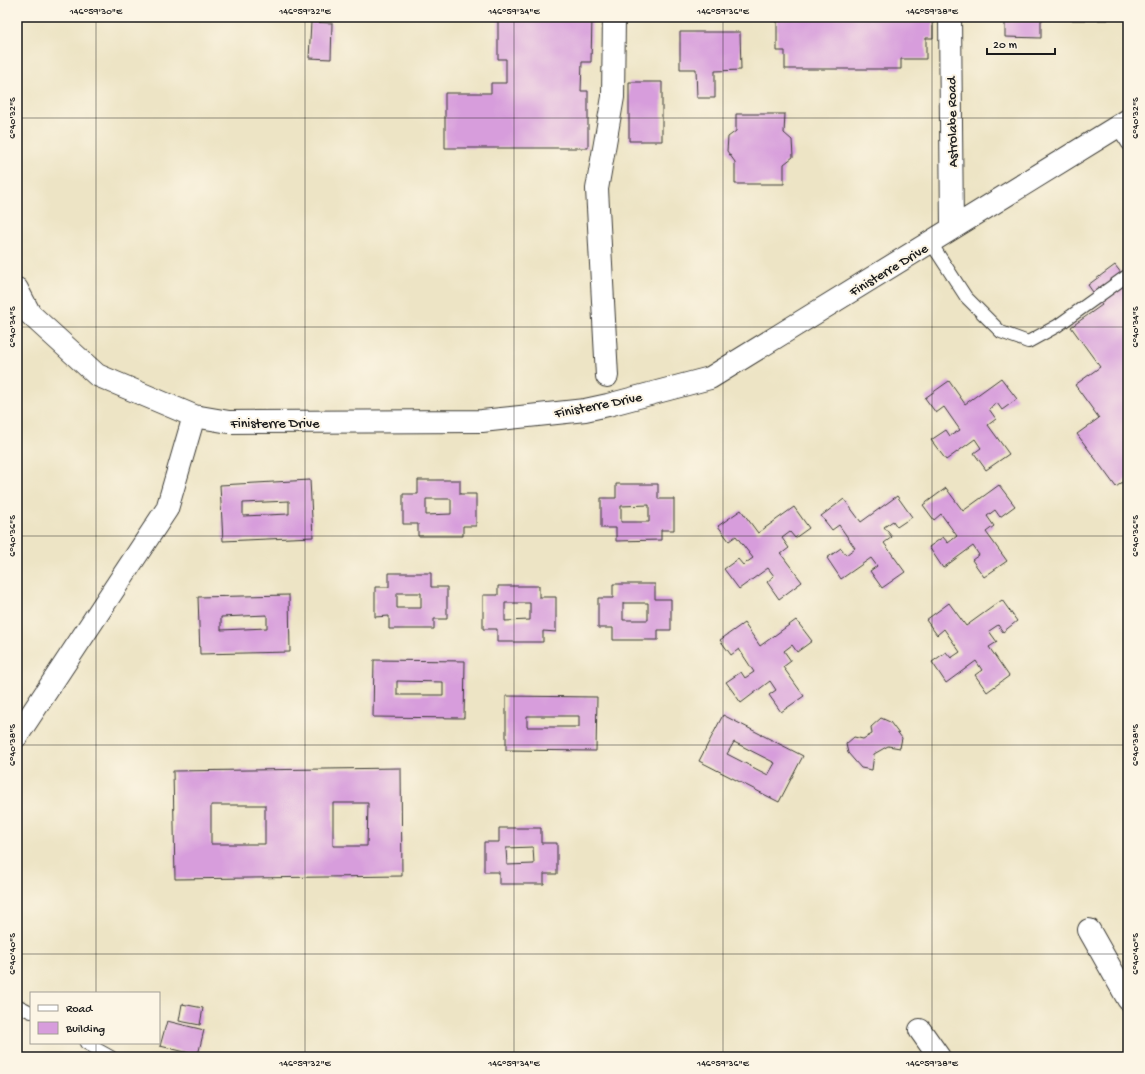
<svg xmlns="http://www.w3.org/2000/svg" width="1145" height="1074" viewBox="0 0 1145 1074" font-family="'Gochi Hand',sans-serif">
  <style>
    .building { fill: #d79ddc; fill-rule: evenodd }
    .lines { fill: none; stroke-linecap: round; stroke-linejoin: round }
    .service-casing { stroke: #3b3a35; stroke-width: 14 }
    .minor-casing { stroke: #3b3a35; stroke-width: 24 }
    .service { stroke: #fff; stroke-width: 12 }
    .minor { stroke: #fff; stroke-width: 22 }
    .ticks { fill: none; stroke: #1c1c1c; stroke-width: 1; stroke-opacity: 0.45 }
    .labels { text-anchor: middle; stroke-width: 4; stroke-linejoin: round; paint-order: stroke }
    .street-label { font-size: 14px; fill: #1c1c1c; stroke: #fcf5e5 }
    .neatline { fill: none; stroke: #1c1c1c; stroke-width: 1.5 }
    .ticks-label { font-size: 10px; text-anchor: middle; fill: #1c1c1c }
  </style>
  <rect width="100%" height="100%" fill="#fcf5e5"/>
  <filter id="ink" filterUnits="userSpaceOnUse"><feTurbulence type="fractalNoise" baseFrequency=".025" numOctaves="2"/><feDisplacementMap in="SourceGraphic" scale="8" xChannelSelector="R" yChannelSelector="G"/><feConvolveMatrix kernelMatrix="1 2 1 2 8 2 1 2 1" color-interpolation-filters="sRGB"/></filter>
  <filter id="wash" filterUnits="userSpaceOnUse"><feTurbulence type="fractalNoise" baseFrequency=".012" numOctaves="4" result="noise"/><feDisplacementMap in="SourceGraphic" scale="16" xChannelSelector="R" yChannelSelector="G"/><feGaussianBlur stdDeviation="0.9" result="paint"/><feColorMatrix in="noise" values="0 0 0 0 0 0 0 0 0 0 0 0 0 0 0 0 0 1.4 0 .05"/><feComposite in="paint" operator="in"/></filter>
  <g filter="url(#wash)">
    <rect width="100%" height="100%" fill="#ede4c5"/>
    <g id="blocks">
      <!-- building -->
      <path class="building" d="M498,17H592L591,62H582L581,91H588V148H445V93H491V83H506V59H498Z
        M777,17H933V38H926V59H901V69H785V51H777Z
        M1005,17H1108V20H1041V38L1005,37Z
        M311,22L332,23L331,59L309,58Z
        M680,32H740L741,70L715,71V98H697L696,69H680Z
        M629,82H662V141H629Z
        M736,114H785L784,133L792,140L793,157L784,164V184H735V162L727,151L728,137L736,131Z
        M1115,265L1128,282V478L1116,487L1077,434L1099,418L1075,385L1100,367L1071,327L1102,305L1088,285Z
        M1001,378L1017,399L1002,410L997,403L989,409L996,419L988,425L1009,454L986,470L974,453L981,448L975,439L946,460L931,440L946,430L950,436L960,430L944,407L936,413L925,398L949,381L965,404Z
        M310,480L313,537L223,541L220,485ZM289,501V514L243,516V503Z
        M418,480H460V494H476V526H463V536H418V524H403V494H418ZM426,499H451V514L426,515Z
        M616,484H658V499H674V530H661V540L616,541V528H601V498H616ZM649,505V522H621V506Z
        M999,485L1015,506L1000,517L995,510L987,516L994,526L986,532L1007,561L984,577L972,560L979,555L973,546L943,568L929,547L943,537L948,543L957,536L941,514L934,520L923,505L946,488L963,511Z
        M897,496L912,517L897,527L893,521L884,527L892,537L884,543L905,572L882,588L870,571L877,566L871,558L841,579L827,558L841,548L846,555L855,548L839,525L832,530L821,516L844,499L861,522Z
        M794,507L809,528L795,538L790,532L782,538L789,548L781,554L802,582L779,599L767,582L774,576L768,568L739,589L724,569L738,559L743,565L753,558L736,536L729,541L718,526L741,510L758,533Z
        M389,573H431V587H447V619H434V629H389V616L375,617V587H389ZM397,593H421V608H397Z
        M613,584H655V599H671V630H658V640H613V628H598V598H613ZM623,603H648V620H623Z
        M498,586H539V597H556V632L543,631V642H497V629H483V595H498ZM505,603H530V620L505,621Z
        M289,595L290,652L200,654L198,597ZM267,615V628L221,630V617Z
        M1002,600L1017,621L1003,632L998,625L989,631L997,642L989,647L1009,676L987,692L975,675L982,670L976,661L946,683L932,662L946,652L951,658L960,652L944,629L937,635L926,620L949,603L966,626Z
        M796,620L812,641L797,652L792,645L784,651L791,661L783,667L804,696L781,712L769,695L776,690L770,681L741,703L726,682L741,672L745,678L754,672L739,649L731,655L720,640L744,623L760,646Z
        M374,660L465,661L464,718L373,717ZM397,681L443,682V695H397Z
        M506,696L597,697L596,751L506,750ZM527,716H579V727H527Z
        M723,715L803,756L779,802L699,761ZM734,742L775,763L768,775L727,754Z
        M881,718L890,722L902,738L900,748L888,746L874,754L872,770L861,768L848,753L846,744L854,737L863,739L872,734L871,727Z
        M401,768L402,876L175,879L173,771ZM333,803H368L367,846H333ZM211,805H265V844H211Z
        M499,828H541V843H557V874H544V884H499V872H484V842H499ZM533,847L534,864L507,865L506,848Z
        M182,1004L203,1008L200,1025L179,1021Z
        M167,1021L204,1030L198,1055L160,1046Z"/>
    </g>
  </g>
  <g filter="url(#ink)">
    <use href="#blocks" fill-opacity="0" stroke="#3b3a35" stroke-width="1"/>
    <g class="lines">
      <!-- service casing -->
      <g class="service-casing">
        <path id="service" d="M1117,127L1128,144
          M931,243L966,297L1001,332L1028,342L1057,326L1128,275
          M17,1005L31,1012
          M86,1043L111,1057"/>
      </g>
      <!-- minor casing -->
      <g class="minor-casing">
        <path id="minor" d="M950,17L952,228
          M17,289L30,314L97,375L194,416L229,422L482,421L585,410L608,405L710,378L1128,120
          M607,376L597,189L613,97L614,17
          M17,736L167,509L194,416
          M1089,930L1128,999
          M920,1030L939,1057"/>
      </g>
      <!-- service -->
      <use href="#service" class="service"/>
      <!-- minor -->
      <use href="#minor" class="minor"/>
    </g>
  </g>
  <!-- ticks -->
  <path class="ticks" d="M96,17V993M305,17V1057M514,17V1057M723,17V1057M932,17V1057M17,118H1128M17,327H1128M17,536H1128M17,745H1128M17,954H1128M96,1043V1057"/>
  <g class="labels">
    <!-- street labels -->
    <g class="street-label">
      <text transform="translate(951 122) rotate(-91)" y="5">Astrolabe Road</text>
      <text transform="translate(888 269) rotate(-31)" y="5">Finisterre Drive</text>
      <text transform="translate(598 404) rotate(-11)" y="5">Finisterre Drive</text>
      <text x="275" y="427">Finisterre Drive</text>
    </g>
  </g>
  <!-- margin -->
  <rect width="1145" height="1074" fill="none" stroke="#fcf5e5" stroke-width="44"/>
  <!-- legend -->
  <rect x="30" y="992" width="130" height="52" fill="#fcf5e5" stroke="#a29e95"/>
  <rect x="38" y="1005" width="20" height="6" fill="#ffffff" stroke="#a29e95"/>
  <text x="66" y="1012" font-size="12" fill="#1c1c1c">Road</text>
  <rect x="38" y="1022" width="20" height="12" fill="#d79ddc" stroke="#a29e95"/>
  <text x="66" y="1032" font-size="12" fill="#1c1c1c">Building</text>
  <!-- scale -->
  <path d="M987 48v6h68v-6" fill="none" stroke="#1c1c1c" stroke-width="2"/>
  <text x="993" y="48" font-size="12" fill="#1c1c1c" stroke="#fcf5e5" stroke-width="3" paint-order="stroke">20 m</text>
  <rect x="22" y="22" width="1101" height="1030" class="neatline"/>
  <g class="ticks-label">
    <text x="96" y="14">146°59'30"E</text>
    <text x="305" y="14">146°59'32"E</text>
    <text x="514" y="14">146°59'34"E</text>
    <text x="723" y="14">146°59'36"E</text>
    <text x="932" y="14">146°59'38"E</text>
    <text transform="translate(11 118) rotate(-90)" y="4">6°40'32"S</text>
    <text transform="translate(1134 118) rotate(-90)" y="4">6°40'32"S</text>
    <text transform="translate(11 327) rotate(-90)" y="4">6°40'34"S</text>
    <text transform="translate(1134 327) rotate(-90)" y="4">6°40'34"S</text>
    <text transform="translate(11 536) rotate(-90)" y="4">6°40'36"S</text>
    <text transform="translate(1134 536) rotate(-90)" y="4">6°40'36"S</text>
    <text transform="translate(11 745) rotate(-90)" y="4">6°40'38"S</text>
    <text transform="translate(1134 745) rotate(-90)" y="4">6°40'38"S</text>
    <text transform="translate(11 954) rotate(-90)" y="4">6°40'40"S</text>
    <text transform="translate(1134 954) rotate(-90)" y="4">6°40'40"S</text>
    <text x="305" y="1066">146°59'32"E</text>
    <text x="514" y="1066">146°59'34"E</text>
    <text x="723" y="1066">146°59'36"E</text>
    <text x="932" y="1066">146°59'38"E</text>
  </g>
</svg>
